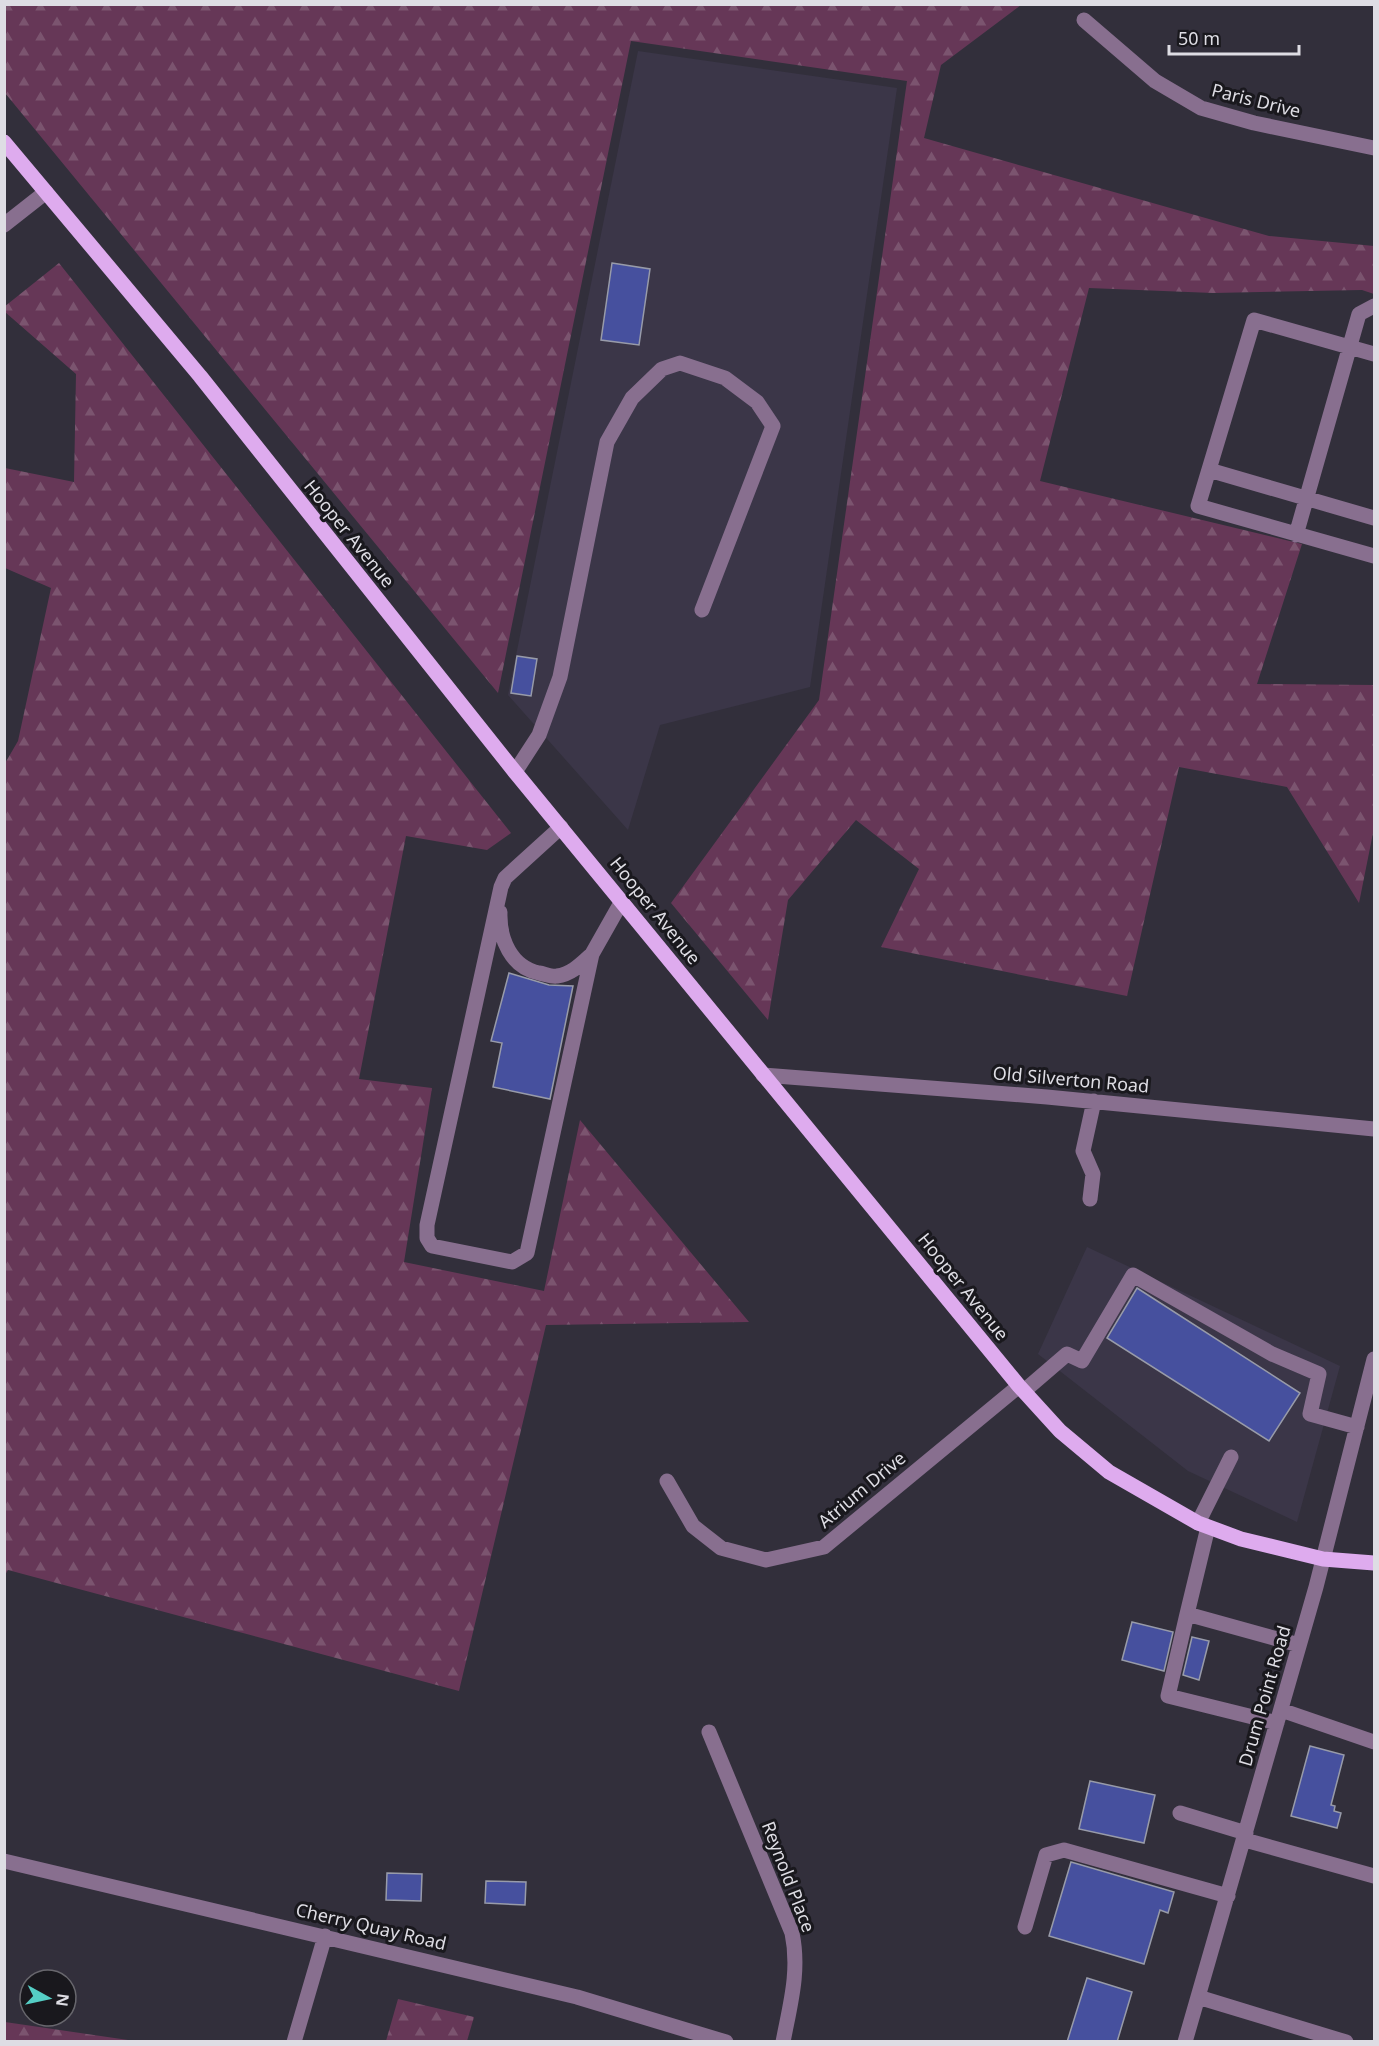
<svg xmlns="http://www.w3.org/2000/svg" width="1379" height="2046" viewBox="0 0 1379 2046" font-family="'Noto Sans',sans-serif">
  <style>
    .built { fill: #3b3648 }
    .forest { fill: url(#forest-firs) }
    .building { fill: #46509e; stroke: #989ba9; stroke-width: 1.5 }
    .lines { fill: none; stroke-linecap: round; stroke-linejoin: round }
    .minor { stroke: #886f8f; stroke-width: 15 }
    .major { stroke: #deabee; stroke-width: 15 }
    .labels { text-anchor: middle; stroke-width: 6; stroke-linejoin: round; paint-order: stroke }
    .street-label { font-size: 18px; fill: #dedde4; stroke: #19181d }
  </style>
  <defs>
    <pattern id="forest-firs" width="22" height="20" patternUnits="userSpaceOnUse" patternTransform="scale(1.5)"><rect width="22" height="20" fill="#663757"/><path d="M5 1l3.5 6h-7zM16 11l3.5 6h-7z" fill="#7b546f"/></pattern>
  </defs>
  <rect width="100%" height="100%" fill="#322f3b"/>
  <!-- built -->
  <path class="built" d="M638,51L897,88L810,687L660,725L628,830L508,695Z
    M1087,1247L1340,1366L1297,1522L1188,1471L1038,1354Z"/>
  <!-- forest -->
  <path class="forest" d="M4,5H1021L941,65L924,138L1269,236L1374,246V294L1362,290L1213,293L1089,288L1040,481L1302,544L1257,684L1374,685V828L1359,903L1287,787L1179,767L1127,996L881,947L919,869L856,820L788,900L768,1020L671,903L819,700L907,81L631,41L498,693L5,93Z
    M59,263L511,833L487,850L406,836L359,1079L432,1088L404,1262L544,1291L580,1120L749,1322L546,1325L459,1691L8,1570L5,1575L4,765L18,741L51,588L5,568V468L74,482L76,374L5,312L4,307Z
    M398,1999L474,2017L467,2041H386Z
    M5,2022L128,2040L130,2041H5Z"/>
  <!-- building -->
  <path class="building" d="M612,263L650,269L639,345L601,340Z
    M517,656L537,659L531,696L511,693Z
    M509,973L549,985L573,986L550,1099L493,1087L502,1043L491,1041Z
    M1137,1288L1300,1393L1269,1441L1107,1338Z
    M1132,1622L1173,1632L1164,1671L1122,1660Z
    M1192,1637L1209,1641L1199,1680L1183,1675Z
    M1310,1746L1344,1755L1331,1805L1335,1806L1334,1811L1341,1813L1337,1828L1291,1816Z
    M1090,1781L1155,1795L1144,1843L1079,1829Z
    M1071,1862L1174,1892L1168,1913L1160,1910L1144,1964L1049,1936Z
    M387,1873L422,1874L421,1901L386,1900Z
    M486,1881L526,1882L525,1905L485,1903Z
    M1087,1978L1132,1992L1117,2042H1067Z"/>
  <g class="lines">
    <!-- minor -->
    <path class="minor" d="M1084,20L1155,81L1201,108L1254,123L1374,148
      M4,225L46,192
      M1374,354L1254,320L1198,506L1374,556
      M1209,470L1374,518
      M1296,535L1359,314L1374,306
      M515,772L539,735L560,677L607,442L632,398L662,369L680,363L725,378L757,402L773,426L702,610
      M561,827L505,878L501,887L427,1225V1238L432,1246L512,1262L527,1253L592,954L622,901
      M500,912C499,939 511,967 539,973C545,974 552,977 557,976C572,974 582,963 592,954
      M763,1075L1047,1097L1374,1129
      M1090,1199L1093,1174L1083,1151L1094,1101
      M1024,1391L1067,1354L1082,1361L1133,1275L1272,1354L1319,1374L1310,1414L1357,1427
      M667,1481L693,1526L721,1548L766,1560L824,1547L1019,1386
      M1198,1523L1231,1457
      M1187,1614L1208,1527
      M1281,1710L1374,1742
      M1277,1723L1168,1696L1187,1614L1299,1645
      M709,1732L792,1933C800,1971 790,2005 783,2042
      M1180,1813L1246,1833
      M1245,1840L1374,1876
      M4,1861L577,1997L726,2042
      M1025,1927L1046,1855L1064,1850L1228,1896
      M1198,1997L1346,2042
      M294,2042L325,1936
      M1185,2042L1316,1587L1374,1359"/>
    <!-- major -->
    <path class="major" d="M4,142L200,376L515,772L1019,1386L1060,1431L1109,1472L1198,1523L1241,1539L1323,1559L1374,1563"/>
  </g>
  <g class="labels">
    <!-- street labels -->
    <g class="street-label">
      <text transform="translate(1256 101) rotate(14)" y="6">Paris Drive</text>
      <text transform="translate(349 534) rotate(51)" y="6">Hooper Avenue</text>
      <text transform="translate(655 911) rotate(51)" y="6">Hooper Avenue</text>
      <text transform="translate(1071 1080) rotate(5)" y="6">Old Silverton Road</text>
      <text transform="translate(963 1287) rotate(51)" y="6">Hooper Avenue</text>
      <text transform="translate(862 1490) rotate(-40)" y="6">Atrium Drive</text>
      <text transform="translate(1265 1696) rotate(-74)" y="6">Drum Point Road</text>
      <text transform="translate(788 1877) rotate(69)" y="6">Reynold Place</text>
      <text transform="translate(371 1927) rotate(13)" y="6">Cherry Quay Road</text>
    </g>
  </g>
  <!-- border -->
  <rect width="1379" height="2046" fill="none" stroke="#dedde4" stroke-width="12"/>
  <!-- north arrow -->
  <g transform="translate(48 1998) rotate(98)"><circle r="28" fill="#19181d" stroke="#68676d" stroke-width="1.5"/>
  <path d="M0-4.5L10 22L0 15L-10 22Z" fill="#55cec5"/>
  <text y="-9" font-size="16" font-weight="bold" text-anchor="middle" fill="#dedde4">N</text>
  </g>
  <!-- scale -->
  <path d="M1169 45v9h130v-9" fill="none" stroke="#dedde4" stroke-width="3"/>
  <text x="1178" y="45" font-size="18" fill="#dedde4" stroke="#19181d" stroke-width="4.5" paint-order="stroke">50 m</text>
</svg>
